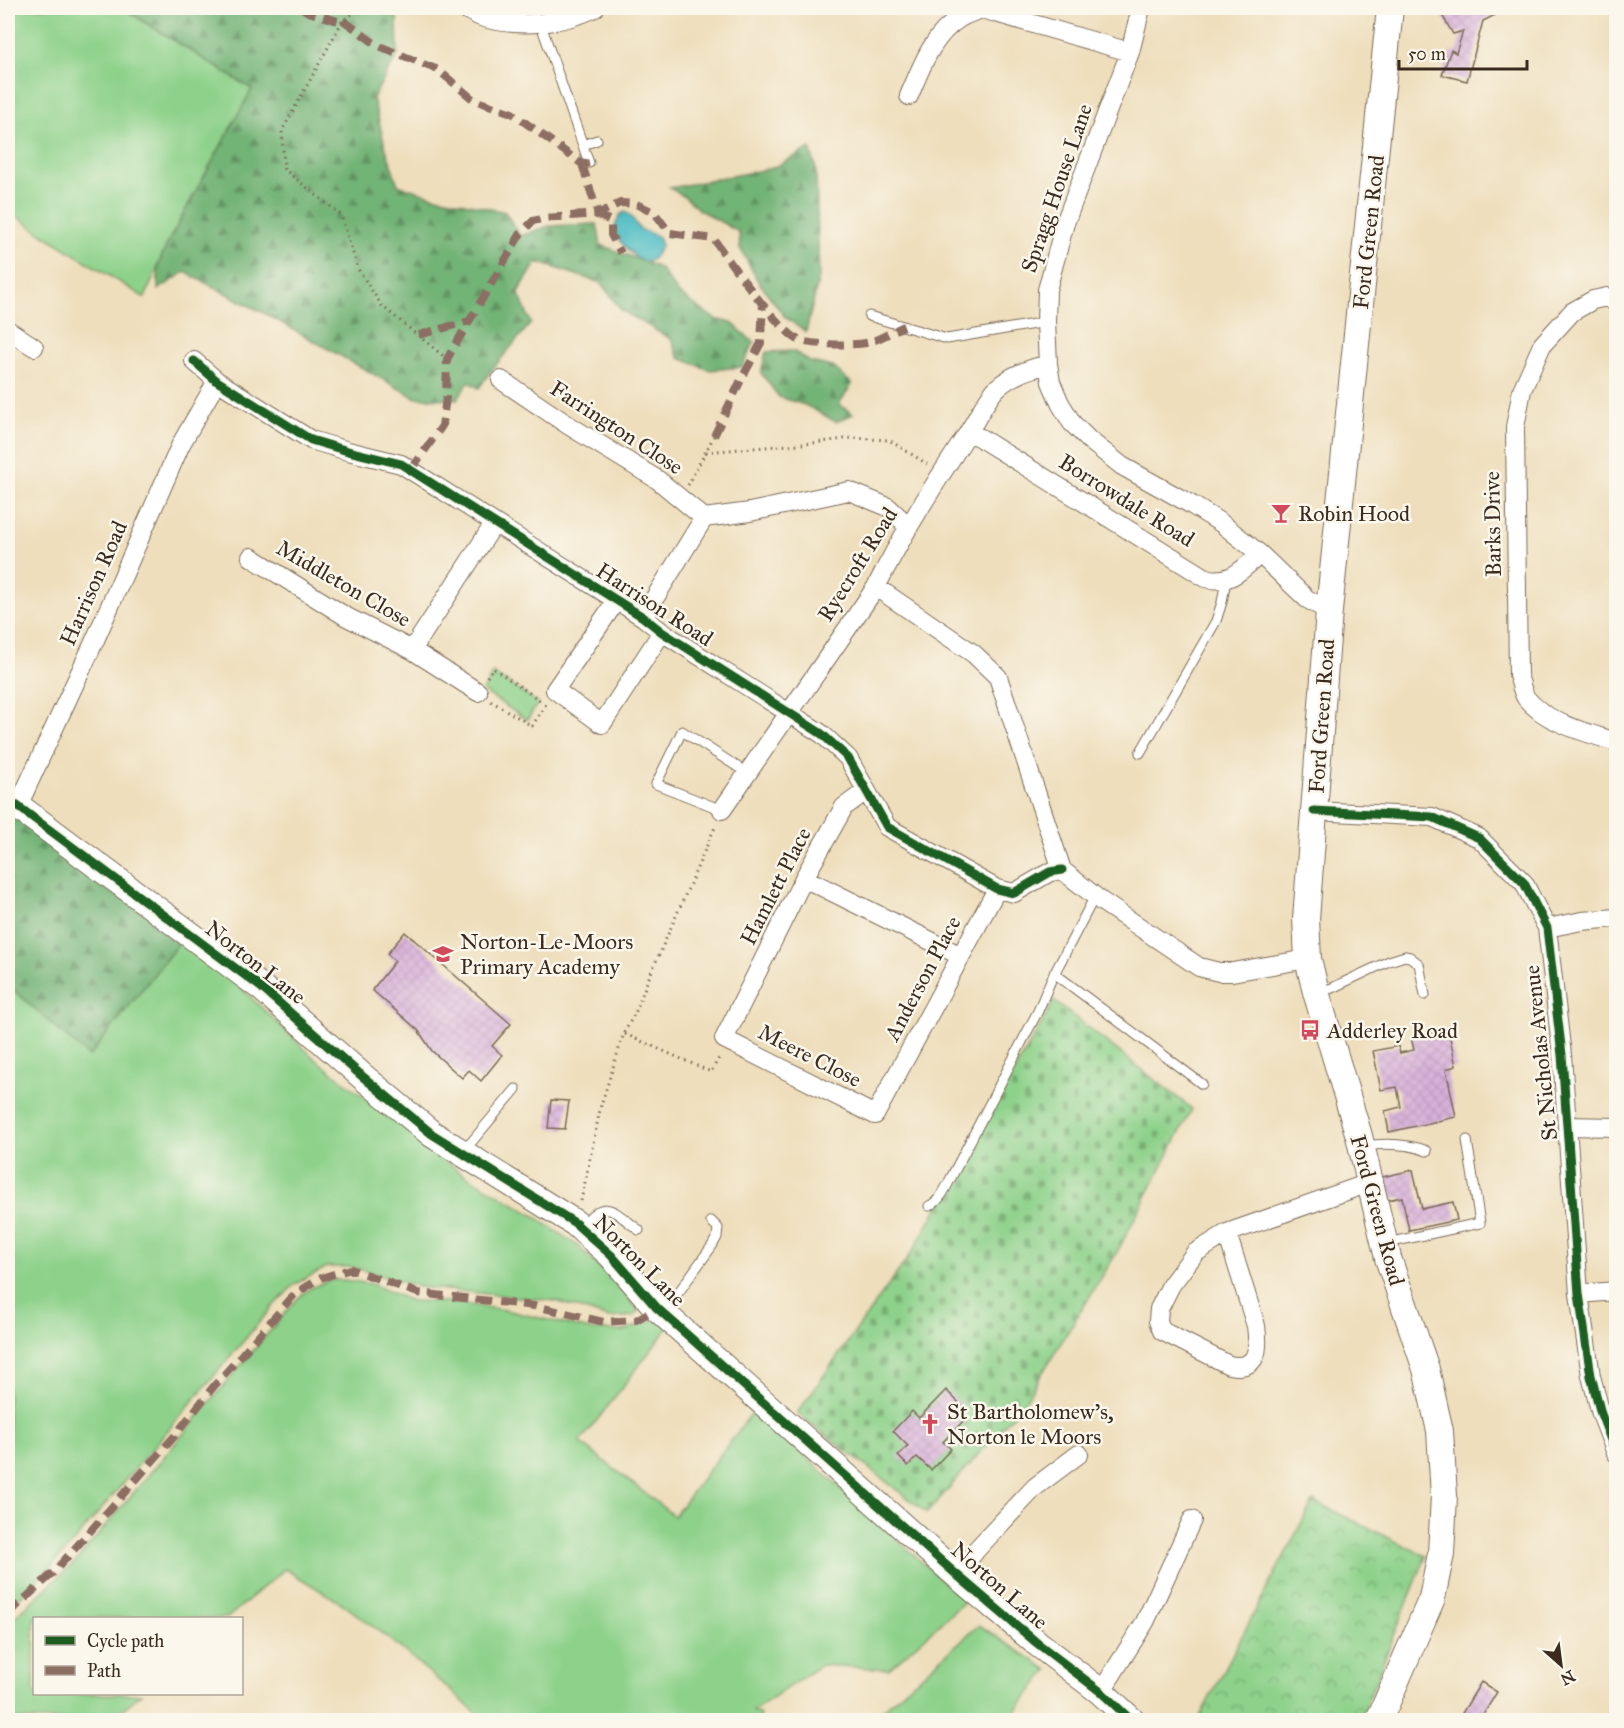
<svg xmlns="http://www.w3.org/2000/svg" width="1624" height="1728" viewBox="0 0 1624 1728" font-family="'IM FELL Great Primer',serif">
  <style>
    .grass { fill: #8dd18a; stroke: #647e54; stroke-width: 1.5 }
    .forest { fill: url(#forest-firs); stroke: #566e4a; stroke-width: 1.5 }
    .cemetery { fill: url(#cemetery-stones); stroke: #647e54; stroke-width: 1.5 }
    .park { fill: url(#park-crowns); stroke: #647e54; stroke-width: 1.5 }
    .water { fill: #4fbdc4; stroke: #457471; stroke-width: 1.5 }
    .building { fill: url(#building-cross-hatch) }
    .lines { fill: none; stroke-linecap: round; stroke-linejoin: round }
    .lane-casing { stroke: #7a6955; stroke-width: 11 }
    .street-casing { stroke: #7a6955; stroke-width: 20 }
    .secondary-casing { stroke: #7a6955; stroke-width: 28 }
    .path { stroke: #7a6955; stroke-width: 3; stroke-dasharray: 1.5 4.5; stroke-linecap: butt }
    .lane { stroke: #fff; stroke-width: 9 }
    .street { stroke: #fff; stroke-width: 18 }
    .secondary { stroke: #fff; stroke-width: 26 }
    .quiet { stroke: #8d6e63; stroke-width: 8; stroke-dasharray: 15 8; stroke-linecap: butt }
    .cycleway-casing { stroke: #fbf7ec; stroke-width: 13 }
    .cycleway { stroke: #1b5e20; stroke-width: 9 }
    .labels { text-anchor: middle; stroke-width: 5; stroke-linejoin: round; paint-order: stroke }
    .street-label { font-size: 22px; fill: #3b2a1e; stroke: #fbf7ec }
    .poi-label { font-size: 22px; fill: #3b2a1e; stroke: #fbf7ec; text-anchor: start }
  </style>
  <defs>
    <pattern id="forest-firs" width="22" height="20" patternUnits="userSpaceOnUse" patternTransform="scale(1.5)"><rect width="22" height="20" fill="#72b376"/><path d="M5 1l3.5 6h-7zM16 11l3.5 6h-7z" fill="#5f9260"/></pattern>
    <pattern id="cemetery-stones" width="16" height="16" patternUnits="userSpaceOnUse" patternTransform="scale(1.5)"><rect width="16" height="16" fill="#8dd18a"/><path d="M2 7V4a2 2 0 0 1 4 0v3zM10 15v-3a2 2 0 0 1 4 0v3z" fill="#74aa70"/></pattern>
    <pattern id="park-crowns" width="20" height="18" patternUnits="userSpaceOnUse" patternTransform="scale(1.5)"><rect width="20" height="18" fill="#8dd18a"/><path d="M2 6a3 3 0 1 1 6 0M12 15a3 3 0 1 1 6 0" fill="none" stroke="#74aa70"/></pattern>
    <pattern id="building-cross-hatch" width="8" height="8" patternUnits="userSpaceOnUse" patternTransform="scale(1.5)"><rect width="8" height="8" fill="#d8b1da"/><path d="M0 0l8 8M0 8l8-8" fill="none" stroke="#ba98bb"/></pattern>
  </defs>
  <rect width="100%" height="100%" fill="#fbf7ec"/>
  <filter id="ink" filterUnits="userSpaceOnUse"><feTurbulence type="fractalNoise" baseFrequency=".0167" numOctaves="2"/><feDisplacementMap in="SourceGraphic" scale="12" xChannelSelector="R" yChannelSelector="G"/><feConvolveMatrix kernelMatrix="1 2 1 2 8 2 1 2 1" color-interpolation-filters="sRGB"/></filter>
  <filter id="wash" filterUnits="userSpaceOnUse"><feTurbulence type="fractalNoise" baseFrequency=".008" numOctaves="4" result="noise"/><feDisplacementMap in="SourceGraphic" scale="24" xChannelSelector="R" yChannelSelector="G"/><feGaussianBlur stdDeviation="1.35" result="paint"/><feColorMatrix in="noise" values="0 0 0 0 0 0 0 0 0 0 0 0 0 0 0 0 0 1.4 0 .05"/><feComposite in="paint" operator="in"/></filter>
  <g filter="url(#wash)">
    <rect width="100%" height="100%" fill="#eedebc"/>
    <!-- grass -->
    <path class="grass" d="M8,8H122L252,89L167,244L145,298L39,232L8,210Z
      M493,673L538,703L527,720L483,691Z
      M182,939L235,982L314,1058L460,1172L533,1215L579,1247L614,1282L639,1311L634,1316L609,1318L556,1301L419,1287L352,1267H327L295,1284L273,1306L65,1552L8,1609V985L89,1056Z
      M329,1280H345L372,1284L411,1301L450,1302L505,1310L591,1330L624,1331L658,1318L668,1328L580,1442L674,1516L754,1410L965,1601L889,1669L821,1665L753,1711L760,1715L759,1720H485L398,1646L343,1604L285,1569L227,1618H34V1694H141L110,1720H8V1623L76,1561L296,1300L309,1289Z
      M979,1625L1048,1670L1009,1720H871Z"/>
    <!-- forest -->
    <path class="forest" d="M122,8H395L397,14L398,54L373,98L385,146L398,185L433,196L505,212L520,236L549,226L597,224L601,245L660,268L678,293L715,319L732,323L754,343L742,367L710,370L679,358L671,339L621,310L601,283L537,262L518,292L531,323L490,372L479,388L469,382L457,399L416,398L271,317L185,272L158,290V266L167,244L252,89Z
      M810,148L816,169L819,277L806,332L785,317L758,281L740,248L739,232L699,210L685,197L670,188L773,168Z
      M793,351L810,362L833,367L852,384L839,404L853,414L836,422L805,405L779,397L761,373L766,352Z
      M8,812L182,939L89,1057L8,985Z"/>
    <!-- cemetery -->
    <path class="cemetery" d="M1054,1001L1192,1109L1116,1254L1023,1404L927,1513L797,1413L913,1251Z"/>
    <!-- park -->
    <path class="park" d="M1313,1501L1426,1556L1360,1720H1198Z"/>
    <!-- water -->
    <path class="water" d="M624,212C633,215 633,221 639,228C643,232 653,233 658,237L661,246C658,251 655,259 649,261C638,264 615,239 615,229C615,224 618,219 620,215Z"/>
    <g id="blocks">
      <!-- building -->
      <path class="building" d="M1438,8H1501L1503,11L1483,21L1467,81L1442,75L1451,50L1456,53L1463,31L1453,34Z
        M405,932L511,1024L492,1046L502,1055L481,1081L469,1070L462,1078L432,1051L418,1030L372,990L395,961L387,954Z
        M1448,1029L1456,1066L1446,1069L1456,1117L1389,1132L1385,1111L1401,1107L1397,1087L1381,1090L1373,1051L1398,1046L1400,1053L1414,1050L1411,1037Z
        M551,1100L569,1101L565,1129L548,1128Z
        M1413,1170L1422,1209L1453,1202L1457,1220L1409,1230L1402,1197L1387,1200L1382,1177Z
        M946,1390L962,1406L959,1409L967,1417L943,1442L951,1449L931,1470L917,1457L908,1466L898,1456L908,1446L893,1431L912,1411L919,1418Z
        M1481,1682L1497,1692L1480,1720H1458Z"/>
    </g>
  </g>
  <g filter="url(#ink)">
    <use href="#blocks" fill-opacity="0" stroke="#7a6955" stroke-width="1.5"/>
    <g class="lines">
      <!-- lane casing -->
      <g class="lane-casing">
        <path id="lane" d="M540,22L589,163
          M583,145L597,140
          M869,316L947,339L1046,322
          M1140,753L1216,621L1222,602L1226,580
          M722,810L656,784L682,731L747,773
          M1054,973L1202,1084
          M1319,992L1332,988L1389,961L1405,956L1410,957L1419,964L1425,995
          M1364,1146C1386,1143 1406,1143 1427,1151
          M464,1151L516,1089
          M929,1206C941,1201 946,1187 952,1176L1038,1011L1051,980L1095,896
          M582,1226C605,1196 614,1212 639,1230
          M1387,1243L1480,1223L1467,1140
          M665,1311L712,1246L717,1237L718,1228L711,1221"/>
      </g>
      <!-- street casing -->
      <g class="street-casing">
        <path id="street" d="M463,8C470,11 477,16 484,18C521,28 561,24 595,8
          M1141,8L1130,52L1065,223L1047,290L1046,322L1048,364L1051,382L1060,403L1072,423L1089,440L1122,466L1192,505L1221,523L1260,554L1307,599L1329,611
          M909,96C921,68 932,35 960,18C966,14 974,12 982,9L1130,52
          M1616,303L1607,297L1593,300L1572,312L1542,345L1522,390L1515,427L1518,675C1521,683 1522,692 1526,698C1547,724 1586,732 1616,742
          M8,330L34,347
          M194,361L217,381L311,440L348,451L401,464L643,617L662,632L822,734L848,758L887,827L997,889L1014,893L1050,872L1062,870
          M501,380L568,425L658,480L704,518
          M969,431L1206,578C1230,585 1244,568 1260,554
          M251,557L345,616L412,650L478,692
          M876,587L974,654L998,677L1062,870L1101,901L1199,967L1219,972H1232L1308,959
          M616,601L555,690L602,724L662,632
          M643,617L704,518L750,512L849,491L888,507L903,521L907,529
          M412,650L494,524
          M866,791L844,807L804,878L724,1039L875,1115L997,889
          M18,806L95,640L181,444L217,381
          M722,810L876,587C903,533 935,483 968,433C977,419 987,397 998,387C1013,374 1030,369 1048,364
          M1314,811L1432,817L1479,838L1524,883L1547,928L1562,1055L1579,1294L1591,1376L1601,1414L1616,1453
          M804,878L961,956
          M1547,928L1582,921L1616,918
          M1567,1126L1616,1127
          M1227,1233L1256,1326C1259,1348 1259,1371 1229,1365L1162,1331L1158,1321L1159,1309L1171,1285L1195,1253L1227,1233L1369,1183
          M1579,1294L1616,1291
          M957,1575L976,1550L1035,1487L1079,1454
          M1101,1692L1145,1622L1192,1520"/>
      </g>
      <!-- secondary casing -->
      <g class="secondary-casing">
        <path id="secondary" d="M8,799L262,988L362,1076L432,1134L575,1223L611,1255L657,1308L957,1575L1037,1643L1101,1692L1131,1720
          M1379,1720L1432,1598L1441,1554L1444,1496L1440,1431L1426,1369L1388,1258L1359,1136L1316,992L1308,959L1306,919L1329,611L1390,8"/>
      </g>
      <!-- path -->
      <path class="path" d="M362,8L343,20L282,131L284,169L341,215L358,269L382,306L447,359
        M706,452L813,443L852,438L889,440L927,464
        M688,485L714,436
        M487,677L493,668L541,701
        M491,701L532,726L546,704
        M625,1034L711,1072L720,1056
        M581,1201L601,1105L624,1033L636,1011L647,982L716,825"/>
      <!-- lane -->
      <use href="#lane" class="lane"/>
      <!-- street -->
      <use href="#street" class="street"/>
      <!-- secondary -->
      <use href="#secondary" class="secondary"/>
      <!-- quiet -->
      <path class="quiet" d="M302,8L308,12L338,21
        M343,20L377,45L438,70L474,100L512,113L582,164L589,163
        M582,164L598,214
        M595,214L611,221V235L621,253
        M419,335L469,321
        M714,436L741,380L761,343L763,304
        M411,470L442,426L446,398L447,359L521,233L533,221L545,218L598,214L620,203L636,204L654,212L670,233L714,239C726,258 783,336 801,341C813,345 858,346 870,342C882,338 893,331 904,326
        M8,1614L53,1573L173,1438L214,1386L295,1294L321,1278L351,1269L418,1293L535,1306L604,1322L636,1320L657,1308"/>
      <!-- cycleway casing -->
      <g class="cycleway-casing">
        <path id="cycleway" d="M194,361L217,381L311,440L348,451L401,464L643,617L662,632L822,734L848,758L887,827L997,889L1014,893L1050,872L1062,870
          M8,799L262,988L362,1076L432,1134L575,1223L611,1255L657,1308L957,1575L1037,1643L1101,1692L1131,1720
          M1314,811L1432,817L1479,838L1524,883L1547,928L1562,1055L1579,1294L1591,1376L1601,1414L1616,1453"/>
      </g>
      <!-- cycleway -->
      <use href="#cycleway" class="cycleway"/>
    </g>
  </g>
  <!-- icons -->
  <defs>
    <g id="bar-bare" transform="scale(1.62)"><path d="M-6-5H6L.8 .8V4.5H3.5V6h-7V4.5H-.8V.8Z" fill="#d1495b" stroke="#fbf7ec" stroke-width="2.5" paint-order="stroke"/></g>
    <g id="school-bare" transform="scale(1.62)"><path d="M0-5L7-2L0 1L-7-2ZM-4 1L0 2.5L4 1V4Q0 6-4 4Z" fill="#d1495b" stroke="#fbf7ec" stroke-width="2.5" paint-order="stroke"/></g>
    <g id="bus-bare" transform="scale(1.62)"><path d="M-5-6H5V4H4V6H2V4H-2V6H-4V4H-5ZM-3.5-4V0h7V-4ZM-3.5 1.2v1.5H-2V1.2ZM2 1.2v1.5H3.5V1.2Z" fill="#d1495b" stroke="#fbf7ec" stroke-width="2.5" paint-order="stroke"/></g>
    <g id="church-bare" transform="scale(1.62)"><path d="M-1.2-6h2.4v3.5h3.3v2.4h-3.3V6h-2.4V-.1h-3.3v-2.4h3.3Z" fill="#d1495b" stroke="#fbf7ec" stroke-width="2.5" paint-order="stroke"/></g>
  </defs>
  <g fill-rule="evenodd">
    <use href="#bar-bare" x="1281" y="513"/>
    <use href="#school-bare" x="443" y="954"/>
    <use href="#bus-bare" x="1310" y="1030"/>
    <use href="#church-bare" x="930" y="1424"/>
  </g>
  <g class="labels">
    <!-- street labels -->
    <g class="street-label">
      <text transform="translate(1056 188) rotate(-71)" y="8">Spragg House Lane</text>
      <text transform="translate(1368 232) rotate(-84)" y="8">Ford Green Road</text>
      <text transform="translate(617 427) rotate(33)" y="8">Farrington Close</text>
      <text transform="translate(1127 500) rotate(32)" y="8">Borrowdale Road</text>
      <text transform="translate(1492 524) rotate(-91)" y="8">Barks Drive</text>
      <text transform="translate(857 564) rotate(-58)" y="8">Ryecroft Road</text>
      <text transform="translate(93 583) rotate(-66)" y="8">Harrison Road</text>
      <text transform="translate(344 583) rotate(30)" y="8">Middleton Close</text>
      <text transform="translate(655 604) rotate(33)" y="8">Harrison Road</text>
      <text transform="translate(1321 716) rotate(-86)" y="8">Ford Green Road</text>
      <text transform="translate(775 886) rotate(-63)" y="8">Hamlett Place</text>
      <text transform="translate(256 962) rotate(38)" y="8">Norton Lane</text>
      <text transform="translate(922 978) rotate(-62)" y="8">Anderson Place</text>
      <text transform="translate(1540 1053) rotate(-96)" y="8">St Nicholas Avenue</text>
      <text transform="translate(810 1055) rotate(27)" y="8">Meere Close</text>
      <text transform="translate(1378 1210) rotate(75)" y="8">Ford Green Road</text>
      <text transform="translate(640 1260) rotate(45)" y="8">Norton Lane</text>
      <text transform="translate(1000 1585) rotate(41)" y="8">Norton Lane</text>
    </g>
    <!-- poi labels -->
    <g class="poi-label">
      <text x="1298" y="521">Robin Hood</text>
      <text x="460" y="949">Norton-Le-Moors<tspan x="460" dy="25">Primary Academy</tspan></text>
      <text x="1327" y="1038">Adderley Road</text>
      <text x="947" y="1419">St Bartholomew's,<tspan x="947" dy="25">Norton le Moors</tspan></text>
    </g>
  </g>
  <!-- margin -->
  <rect width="1624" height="1728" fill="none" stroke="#fbf7ec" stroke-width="30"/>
  <!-- legend -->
  <rect x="33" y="1617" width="210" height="78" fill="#fbf7ec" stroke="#aea59a" stroke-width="1.5"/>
  <rect x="45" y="1636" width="30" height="9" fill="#1b5e20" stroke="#aea59a" stroke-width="1.5"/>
  <text x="87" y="1647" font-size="18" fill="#3b2a1e">Cycle path</text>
  <rect x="45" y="1666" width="30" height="9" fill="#8d6e63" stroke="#aea59a" stroke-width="1.5"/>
  <text x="87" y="1677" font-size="18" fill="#3b2a1e">Path</text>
  <!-- north arrow -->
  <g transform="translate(1561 1665) rotate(152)" stroke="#fbf7ec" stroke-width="4.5" paint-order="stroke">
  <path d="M0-4.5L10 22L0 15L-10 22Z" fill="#3b2a1e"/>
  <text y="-9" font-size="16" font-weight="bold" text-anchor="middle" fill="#3b2a1e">N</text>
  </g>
  <!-- scale -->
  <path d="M1399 60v9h128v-9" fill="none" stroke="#3b2a1e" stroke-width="3"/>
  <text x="1408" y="60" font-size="18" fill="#3b2a1e" stroke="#fbf7ec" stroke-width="4.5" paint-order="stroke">50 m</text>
</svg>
